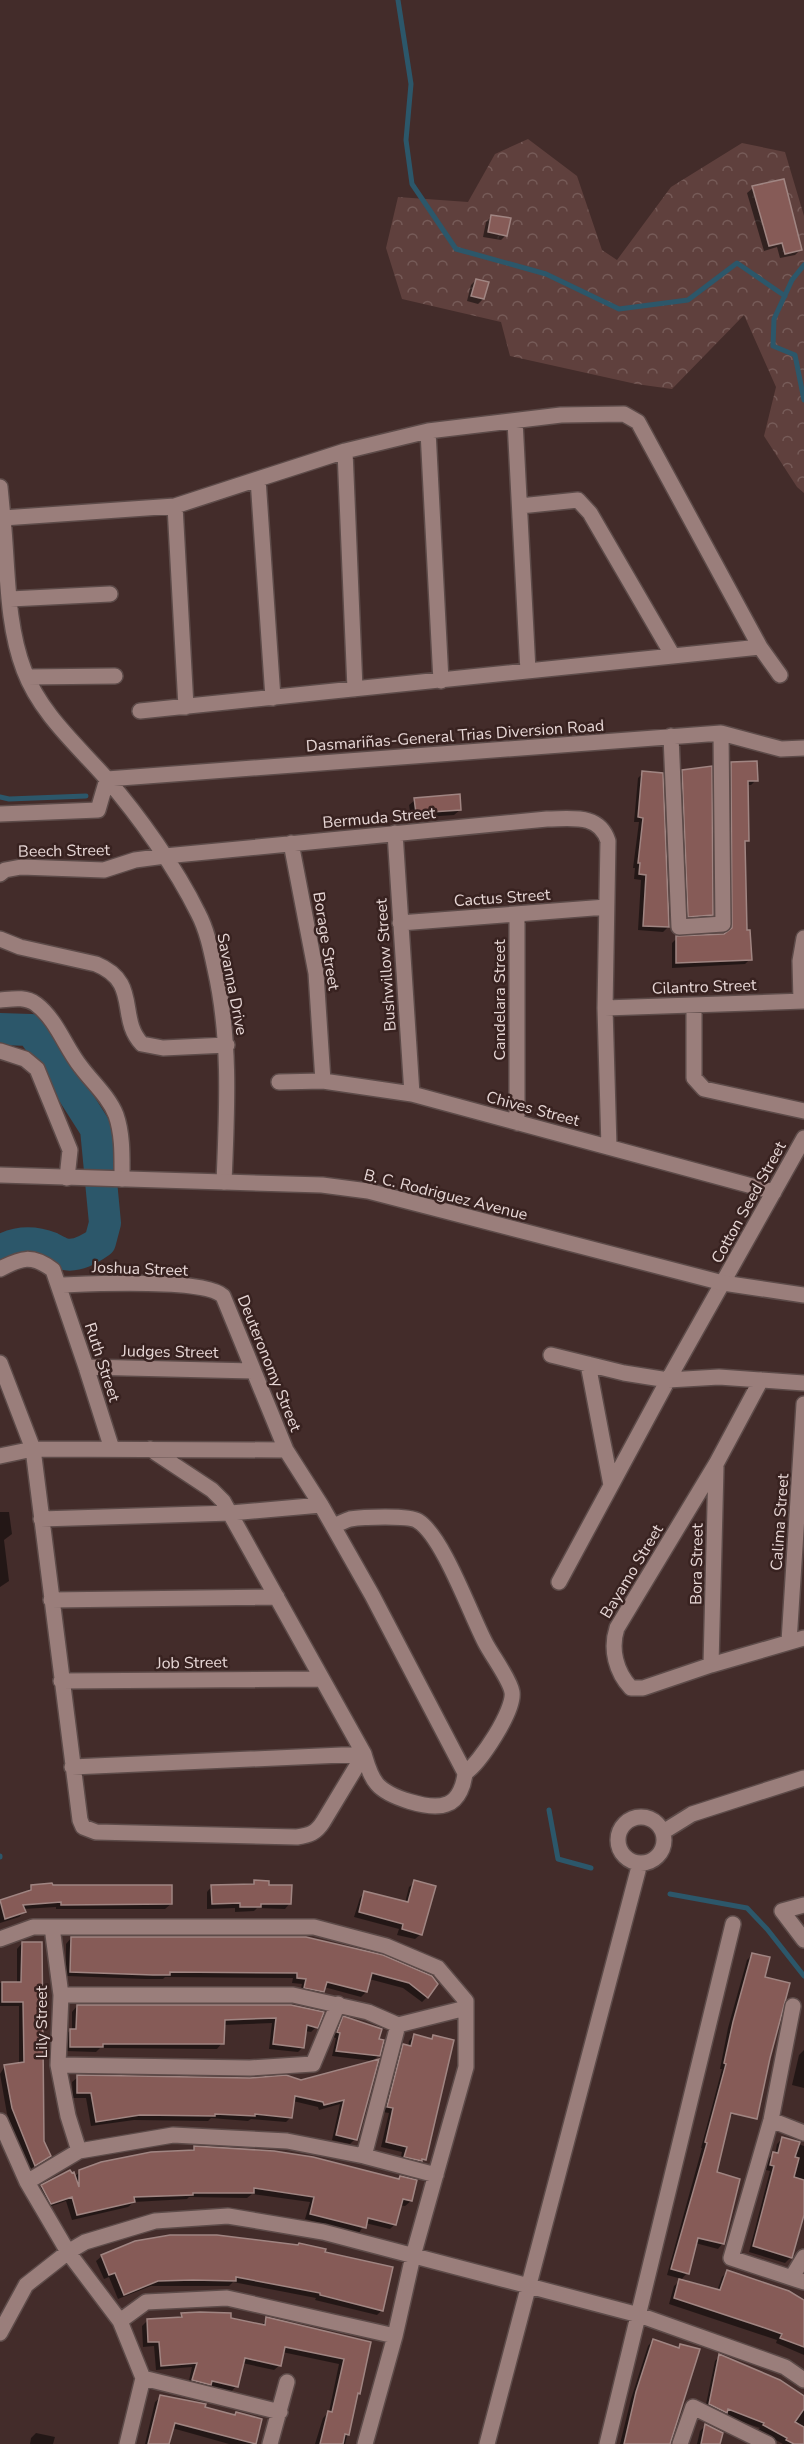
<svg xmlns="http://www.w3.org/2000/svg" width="804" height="2444" viewBox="0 0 804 2444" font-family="'Nunito Sans',sans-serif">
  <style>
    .forest { fill: url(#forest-crowns) }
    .shadow { fill: #0007 }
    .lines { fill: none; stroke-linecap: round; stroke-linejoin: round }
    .stream { stroke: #2c576a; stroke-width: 5 }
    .river { stroke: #2c576a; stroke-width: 32 }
    .building { fill: #865b57; stroke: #a08582; stroke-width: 1.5 }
    .minor-casing { stroke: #5d4b49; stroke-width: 18 }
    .tertiary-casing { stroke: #5d4b49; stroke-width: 18 }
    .minor { stroke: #9a7e7b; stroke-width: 15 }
    .tertiary { stroke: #9a7e7b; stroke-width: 15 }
    .labels { text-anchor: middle; stroke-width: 5; stroke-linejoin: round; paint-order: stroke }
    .street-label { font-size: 16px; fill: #e7d7d6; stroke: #382220 }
  </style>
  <defs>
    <pattern id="forest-crowns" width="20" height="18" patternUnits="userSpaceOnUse" patternTransform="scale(1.5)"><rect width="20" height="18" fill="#5f403d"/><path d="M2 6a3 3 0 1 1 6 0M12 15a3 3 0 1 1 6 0" fill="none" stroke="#765b58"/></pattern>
  </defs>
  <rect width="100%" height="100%" fill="#432c2a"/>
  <!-- forest -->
  <path class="forest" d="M528,139L577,176L602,250L617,260L671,187L742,143L785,152L804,216V493L797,487L764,436L776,387L744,315L672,389L636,384L510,356L501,322L402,299L386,248L398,197L468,202L495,154Z"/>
  <!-- shadow -->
  <path class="shadow" d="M753,188L800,250L795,255L780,258L777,247L764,251L747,193Z
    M491,217L506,235L501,240L483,237L486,222Z
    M476,280L483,299L478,304L467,301L471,285Z
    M732,763L756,780L751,785H747V841L744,844L746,932L750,959L745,964L672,968V943L677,938L724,935L727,933L726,768Z
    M683,771L712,914L706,920L684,921L678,776Z
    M643,773L668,927L663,932L638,930L641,880L634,879L635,868H633L639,822H634L638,778Z
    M415,800L460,810L454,815L411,818L409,805Z
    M0,1512H9L12,1534L4,1540L9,1581L0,1587Z
    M255,1882L267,1886L290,1903L285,1909L257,1908L254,1911L235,1912V1908L207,1909V1892L212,1886L251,1885Z
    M415,1882L421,1934L415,1939L397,1935L399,1929L354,1917L360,1898L365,1892L405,1903L409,1887Z
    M31,1887L171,1904L165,1909H56V1907L23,1909L24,1912L19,1917L0,1923V1902L26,1893Z
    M71,1938L382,1957L427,1997L422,2002L403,1988L369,1979L366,1992L361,1997L324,1987L318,1997L300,1993L302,1984L292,1983L293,1978L165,1977L163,1979H146L66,1976V1944Z
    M22,1943L42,2141L49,2156L29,2170L7,2114L0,2074L5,2066L19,2064V2006H0V1983L17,1984V1949Z
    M753,1954L735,2113L728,2118L715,2173L723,2243L718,2249L695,2243L687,2273L680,2281L717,2291L722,2277L727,2272L804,2301V2355L776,2343L777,2340L669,2304L674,2286L682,2279L667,2275L702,2148H701L722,2069H720L728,2028L747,1960Z
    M77,2006H291L316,2027L311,2032L305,2031L303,2047L298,2052L269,2049L272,2023L223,2025L222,2043L217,2049L100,2048L96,2052L65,2051V2035L72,2029V2012Z
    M344,2018L378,2040L379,2055L373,2061L332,2056L336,2038L333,2037L339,2023Z
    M414,2036L431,2040L434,2037L425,2159L419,2164L400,2162L402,2152L381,2147L389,2113L383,2112L398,2051L404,2046L408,2047L409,2041Z
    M804,2050V2088L792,2085L799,2055Z
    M377,2061L355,2139L350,2144L332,2140L340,2104L319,2110L318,2107L293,2101L291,2117L286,2122L251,2119L248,2121L211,2118L208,2121L134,2120L91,2126L86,2098H73L72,2082L78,2077L301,2082Z
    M782,2139L804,2146V2198L791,2257L785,2263L749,2252L770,2171L766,2170L768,2159L775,2154L777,2144Z
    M195,2147L398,2180L400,2177L411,2201L405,2206L400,2205L395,2224L390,2229L365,2223L359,2233L305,2219L310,2202L252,2194L247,2198L189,2197L187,2199L134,2202L128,2207L72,2220L66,2201L46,2208L36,2192L42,2186L70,2172L74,2177L80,2172L190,2152Z
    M323,2253L382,2310L377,2315L315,2300L316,2298L233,2282L229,2286H151L118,2299L109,2277L104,2279L96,2261L102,2256Z
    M182,2315L230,2319L261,2326L267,2319L369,2343L345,2444H315L323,2418L329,2412L339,2364L282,2352L280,2365L274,2370L242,2363L236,2386L231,2392L208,2386L204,2389L188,2385L192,2367L156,2370L154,2346L143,2347L142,2326L148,2320L178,2319Z
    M653,2340L677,2349L680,2345L670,2444H620L631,2399L648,2346Z
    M720,2356L804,2398V2444H783L758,2430L760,2428L705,2409L715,2361Z
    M161,2397L234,2416L260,2420L254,2444H229L172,2428L168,2444H145L155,2402Z
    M705,2426L719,2444H697L700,2431Z
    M36,2433L55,2437L53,2444H30L31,2438Z"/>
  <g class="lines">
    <!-- stream -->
    <path class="stream" d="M398,0L411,84L406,140L412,184L456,249L546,274L619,309L688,300L737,263L785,296
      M804,265L792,280L774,319L773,346L795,355L804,400
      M0,797L9,799L86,796
      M549,1810L558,1859L591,1868
      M0,1856V1857
      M670,1894L747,1908L767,1929L804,1976"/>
    <!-- river -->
    <path class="river" d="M0,1029L31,1030L47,1052L96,1129L105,1223L100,1242C90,1249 77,1257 64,1254C60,1253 55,1250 51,1248C33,1241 16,1242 0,1251"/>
  </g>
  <!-- building -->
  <path class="building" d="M784,179L802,250L785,254L782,243L769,246L752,186Z
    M491,215L511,218L507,236L488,232Z
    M476,279L489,282L484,299L471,296Z
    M757,761L758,781H748L749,841H745L747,930H750L752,960L676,963V936L724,934L732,928L731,762Z
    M712,766L713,915L688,917L682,770Z
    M642,771L663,773L669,927L643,926L646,875L639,874L640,863H638L643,818L638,817Z
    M460,794L461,810L416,813L414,798Z
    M254,1880L269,1881V1885H292L291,1904H261V1907H240V1903L212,1904L211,1885L254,1884Z
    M414,1880L436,1886L422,1935L402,1929L403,1924L359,1912L364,1891L408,1902Z
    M52,1883L53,1885H172V1904L61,1905V1902L23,1905L26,1912L5,1919L0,1900L31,1890V1885Z
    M71,1937H306L383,1955L432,1976L438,1984L428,1998L409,1983L372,1973L367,1992L327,1982L324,1992L304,1988L306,1979L297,1978V1973L170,1972V1975H153L70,1972Z
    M22,1942H42L44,2141L51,2156L35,2166L12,2108L4,2065L24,2062L23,2002H2V1982H21Z
    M752,1953L770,1957L765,1977L790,1983L770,2058L757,2119L731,2113L717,2172L740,2179L724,2244L698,2238L689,2274L671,2269L707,2143L705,2142L726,2064L724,2063L733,2022Z
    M77,2005H291L324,2012L318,2028L307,2025L304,2048L273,2044L276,2018L225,2020L224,2044H103V2047H70V2029H76Z
    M343,2016L382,2029L379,2039L384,2040L380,2056L336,2051L340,2033L337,2032Z
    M414,2034L432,2039L433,2035L454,2040L426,2160L422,2159V2161L404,2157L407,2147L386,2142L393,2108L387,2107L403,2044L411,2046Z
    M379,2059L357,2140L336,2135L344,2100L324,2105L323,2102L295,2096L292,2118L255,2114V2116L215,2114V2116L140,2115L96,2122L91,2093H77V2075L250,2078L286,2075L301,2080Z
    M782,2137L800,2142L795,2157L799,2158L794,2177L804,2180V2215L792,2258L753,2246L774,2166L770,2165L773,2152L778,2153Z
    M194,2146L274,2151L313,2157L399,2179L400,2176L417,2180L412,2201L403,2199L396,2225L368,2218L366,2228L310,2214L314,2197L254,2188V2193H193V2195L134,2197L135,2202L77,2215L72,2197L51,2204L41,2185L70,2170L72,2173L74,2172L79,2187V2170L101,2162L151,2152L194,2150Z
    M170,2235H217L298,2245L299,2243L326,2249L325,2252L393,2267L383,2311L320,2295V2293L236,2277V2281L193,2280L158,2281L124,2295L115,2273L109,2275L101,2255L135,2241Z
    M727,2270L789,2291L804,2300V2347L780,2338L782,2334L762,2327L674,2298L679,2279L720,2290Z
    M200,2312L231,2313V2318L265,2325L266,2317L371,2342L360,2394L358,2393L349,2435L345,2434L343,2444H320L328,2411L332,2412L344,2359L285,2347L281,2366L245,2358L238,2387L212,2381L211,2385L192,2380L197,2363L161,2366L159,2342H148L147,2319L182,2317L181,2313Z
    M653,2339L679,2348L680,2344L700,2349L670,2444H624L636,2392Z
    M719,2354L780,2380L804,2396V2409L795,2422L804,2427V2444H794L786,2440L787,2438L763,2425L764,2423L728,2409L727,2413L709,2404Z
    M160,2395L206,2404L205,2407L235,2415L236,2412L262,2419L256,2444L175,2423L169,2444H148Z
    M705,2424L723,2433L720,2444H701Z"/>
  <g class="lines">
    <!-- minor casing -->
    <g class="minor-casing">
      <path id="minor" d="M515,421L528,671
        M428,431L441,681
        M345,451L355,689
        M0,487L3,518H0
        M175,506L3,518C8,568 6,623 24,670C40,713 77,745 106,778C139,816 176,868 198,913C207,930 211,950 215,969C231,1040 227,1110 224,1182
        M520,506L578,500L590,513L673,656
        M10,599L110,594
        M27,677L115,676
        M273,698L258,479L345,451L428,431L561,415L624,414L638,422L760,647L780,675
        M186,707L175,506L258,479
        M140,711L760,647
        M671,736L679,927L723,924L721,733
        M0,814L98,810L107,779L721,733L781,749L804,748
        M395,833L412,1094
        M291,843L316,973L323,1081
        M0,874L5,870L21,867L104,870L135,860L165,856L547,819C571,819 599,813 608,841L605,1008L609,1147
        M517,914V1123
        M400,923L606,907
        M0,939L20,947L96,964C141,982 117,1018 142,1044L163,1048L227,1045
        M0,1000C12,999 25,996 36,1004C57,1020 65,1047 81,1067C93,1083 109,1097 116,1115C123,1135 122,1158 122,1179
        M801,1001L800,961L804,938
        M694,1005V1078L704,1089L804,1111
        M605,1008L804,1001
        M0,1051L25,1059L37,1069L70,1150L67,1178
        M279,1082L323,1081L412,1094L774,1192
        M0,1269C21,1258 32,1254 53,1270L86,1367L112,1449
        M59,1285C90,1284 203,1278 223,1296L286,1450L321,1505L372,1595L465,1773C464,1784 459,1800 447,1804C430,1811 388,1797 377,1784C370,1776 367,1764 364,1754
        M551,1355L624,1373L668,1380L719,1377L804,1383
        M0,1363L33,1449L0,1456
        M588,1364L611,1485
        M86,1367L253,1371
        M761,1380L716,1464L617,1628C610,1649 616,1672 631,1688H643L711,1665L804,1638
        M286,1450L33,1449L80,1820L83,1827L96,1832L297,1837C310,1835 316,1833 323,1822L364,1754
        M41,1519L231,1513L321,1505
        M333,1526C339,1524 344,1521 350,1519C362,1517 409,1515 418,1521C443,1536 471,1616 486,1644C493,1657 510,1680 512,1692C515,1710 480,1763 465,1773
        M559,1582L668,1380L804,1138
        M51,1600L277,1597
        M789,1642L804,1404
        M711,1665L716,1467
        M61,1681L322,1679
        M72,1767L364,1754L223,1501L212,1490L150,1449
        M618 1840a23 23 0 1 1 46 0a23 23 0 1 1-46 0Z
        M663,1832L692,1814L804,1778
        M804,1905L782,1911L804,1940
        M52,1927L61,1995L58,2065L68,2116L79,2151
        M0,1939L33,1927H314L386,1946L438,1968L466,2001V2067L413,2256L395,2336L365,2444
        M61,1995H293L368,2012L398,2025L364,2156
        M793,2006L771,2120L731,2258L804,2282
        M398,2025L466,2008
        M58,2065L250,2068L313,2064L338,2004
        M771,2120L804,2133
        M0,2121L27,2182L68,2252L120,2321L143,2378L127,2444
        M27,2182L79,2151L173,2135L287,2141L364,2156L436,2175
        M792,2277L804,2257
        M120,2321L146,2302L227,2298L395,2336
        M0,2333L26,2285L68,2252L85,2242L155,2221L228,2216L323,2232L639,2315L785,2367L804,2380
        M143,2378L280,2412
        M270,2444L287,2382
        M487,2444L640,1863
        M607,2444L733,1924
        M680,2444L693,2407L768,2444"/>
    </g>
    <!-- tertiary casing -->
    <g class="tertiary-casing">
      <path id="tertiary" d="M0,1175L322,1185L368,1191L723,1283L804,1295"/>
    </g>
    <!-- minor -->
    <use href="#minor" class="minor"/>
    <!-- tertiary -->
    <use href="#tertiary" class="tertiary"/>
  </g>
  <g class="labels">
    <!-- street labels -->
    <g class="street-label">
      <text transform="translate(455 735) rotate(-4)" y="6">Dasmariñas-General Trias Diversion Road</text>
      <text transform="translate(379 817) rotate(-5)" y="6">Bermuda Street</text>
      <text transform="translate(64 850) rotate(-1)" y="6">Beech Street</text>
      <text transform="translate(502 897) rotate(-4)" y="6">Cactus Street</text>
      <text transform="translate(327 941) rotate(81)" y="6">Borage Street</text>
      <text transform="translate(385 965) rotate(-94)" y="6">Bushwillow Street</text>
      <text transform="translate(233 984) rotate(79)" y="6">Savanna Drive</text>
      <text transform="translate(704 986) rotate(-2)" y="6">Cilantro Street</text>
      <text transform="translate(499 1000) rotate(-90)" y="6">Candelara Street</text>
      <text transform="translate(533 1108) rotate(15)" y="6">Chives Street</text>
      <text transform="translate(446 1194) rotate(14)" y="6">B. C. Rodriguez Avenue</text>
      <text transform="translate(748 1202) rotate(-61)" y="6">Cotton Seed Street</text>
      <text transform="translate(140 1268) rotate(2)" y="6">Joshua Street</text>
      <text transform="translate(170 1351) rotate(1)" y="6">Judges Street</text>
      <text transform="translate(103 1362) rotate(72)" y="6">Ruth Street</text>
      <text transform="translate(270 1363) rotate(68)" y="6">Deuteronomy Street</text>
      <text transform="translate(779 1522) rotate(-86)" y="6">Calima Street</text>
      <text transform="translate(696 1564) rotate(-89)" y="6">Bora Street</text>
      <text transform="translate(631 1571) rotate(-59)" y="6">Bayamo Street</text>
      <text transform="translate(192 1662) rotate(-1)" y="6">Job Street</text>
      <text transform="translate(41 2022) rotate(-90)" y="6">Lily Street</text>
    </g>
  </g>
</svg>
